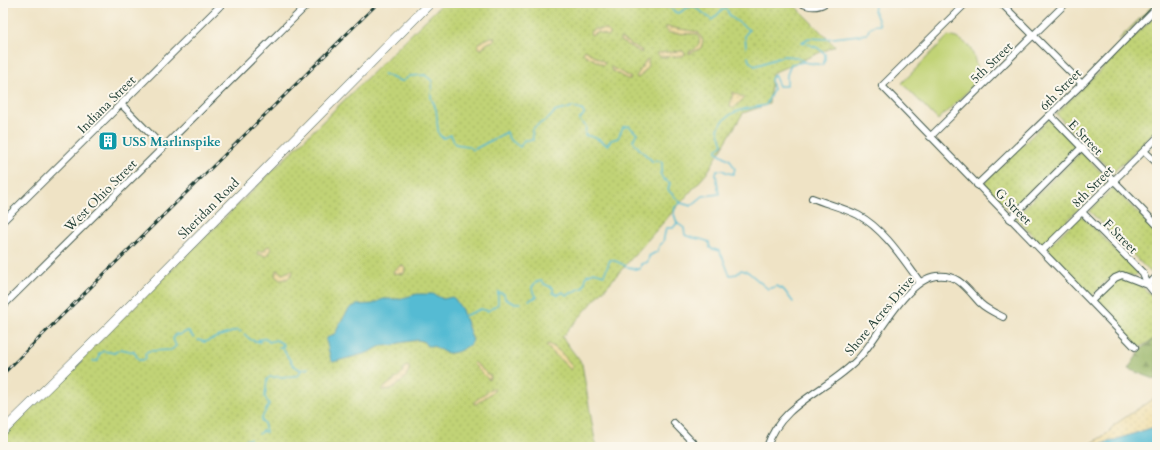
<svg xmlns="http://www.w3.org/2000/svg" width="1160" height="450" viewBox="0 0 1160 450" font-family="Cardo,serif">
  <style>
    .grass { fill: url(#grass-dots); stroke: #708855 }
    .forest { fill: url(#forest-firs); stroke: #5c794e }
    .sand { fill: url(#sand-dots); stroke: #868c69 }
    .park { fill: #c1d376; stroke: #708855 }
    .water { fill: #55bbd3; stroke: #3a7c84 }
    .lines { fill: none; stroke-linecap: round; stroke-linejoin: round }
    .stream { stroke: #55bbd3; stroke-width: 1.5 }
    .street-casing { stroke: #3e564a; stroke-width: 8 }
    .secondary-casing { stroke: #3e564a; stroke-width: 10 }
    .street { stroke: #fff; stroke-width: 6 }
    .secondary { stroke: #fff; stroke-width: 9 }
    .rail-casing { stroke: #1f3d34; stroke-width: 3 }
    .rail { stroke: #fbf7ec; stroke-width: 1.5; stroke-dasharray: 4.5; stroke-linecap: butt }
    .labels { text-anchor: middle; stroke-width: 4; stroke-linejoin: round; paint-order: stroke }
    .street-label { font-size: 13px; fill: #1f3d34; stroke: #fbf7ec }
    .culture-label { font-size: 13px; font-weight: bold; fill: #0d838f; stroke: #fbf7ec; text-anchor: start }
  </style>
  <defs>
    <pattern id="grass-dots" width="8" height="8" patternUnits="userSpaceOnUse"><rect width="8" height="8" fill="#c1d376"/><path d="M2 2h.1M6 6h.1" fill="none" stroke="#a5b667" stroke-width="1.8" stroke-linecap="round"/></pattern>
    <pattern id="forest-firs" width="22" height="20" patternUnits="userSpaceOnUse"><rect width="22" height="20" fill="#98b567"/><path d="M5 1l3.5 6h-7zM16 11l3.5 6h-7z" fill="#7b9456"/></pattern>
    <pattern id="sand-dots" width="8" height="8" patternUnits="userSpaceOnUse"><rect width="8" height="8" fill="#eeda9e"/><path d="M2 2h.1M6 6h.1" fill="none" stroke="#ccbc89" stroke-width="1.8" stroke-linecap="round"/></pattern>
  </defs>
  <rect width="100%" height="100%" fill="#fbf7ec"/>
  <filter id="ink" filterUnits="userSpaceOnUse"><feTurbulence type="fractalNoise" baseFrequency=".025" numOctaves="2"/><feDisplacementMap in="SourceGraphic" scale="8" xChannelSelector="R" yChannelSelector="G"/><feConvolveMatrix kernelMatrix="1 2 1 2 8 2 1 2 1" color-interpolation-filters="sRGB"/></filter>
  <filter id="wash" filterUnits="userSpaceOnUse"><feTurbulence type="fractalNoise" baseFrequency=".012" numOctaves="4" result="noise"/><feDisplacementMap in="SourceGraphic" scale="16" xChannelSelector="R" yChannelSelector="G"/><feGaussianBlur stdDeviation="0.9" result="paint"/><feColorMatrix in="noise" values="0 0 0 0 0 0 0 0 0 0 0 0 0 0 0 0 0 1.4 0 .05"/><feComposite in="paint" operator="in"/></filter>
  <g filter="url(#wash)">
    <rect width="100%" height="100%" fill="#efe3c5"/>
    <!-- grass -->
    <path class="grass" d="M443,3H792L835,46L772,73L769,104L743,113L707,173L562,337L582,364L596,447H3V436Z
      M1155,3H1157L1119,41L1118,40Z
      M1157,14V129L1114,172H1112L1056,114Z
      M1049,119L1077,148L1011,213L983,184Z
      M1081,152L1109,180L1042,245L1015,217Z
      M1113,188L1157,232V271L1153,275L1089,211Z
      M1081,215L1138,273L1134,277C1112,268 1106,283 1091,297L1045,250Z
      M1123,278L1136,282L1157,300V337L1140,347L1094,301L1116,279Z"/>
    <!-- forest -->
    <path class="forest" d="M1157,337V380L1128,369L1142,348Z"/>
    <!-- sand -->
    <path class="sand" d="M668,27L698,32L703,41L701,48L689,54V52C697,49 703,43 697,34L669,33L665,28Z
      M594,29H606L611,34L608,36L598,32L591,35L590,32Z
      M491,37H494L495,40L486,44L482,49L478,48V43Z
      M620,38L641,50L642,53L620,41Z
      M585,50L604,62L605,64L603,65L585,55L583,53Z
      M683,51L685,54L683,56L661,57L656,53Z
      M648,59C650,65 643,76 637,78L636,77L646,60Z
      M611,67L630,77L631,79H627L611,70Z
      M733,92L744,98L734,108L730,106Z
      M270,246L272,249L267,256L257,254L258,251H264L266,247Z
      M402,265L405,268L404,274L393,273L394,270Z
      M277,270L283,274L292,270L293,273L287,279L280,280L275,276Z
      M547,344C554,344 573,363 572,369H570L547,347Z
      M474,362C481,366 484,373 491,376L490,379L489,380L473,364Z
      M409,366C410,378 393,392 382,390C386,384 402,378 405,367Z
      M492,388L495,389L494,391L476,404H474L475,401Z
      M1157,396V447H1086L1109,432L1114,425Z"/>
    <!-- park -->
    <path class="park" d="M948,36C975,41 974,57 979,80L938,120L902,83Z"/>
    <!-- water -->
    <path class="water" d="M417,294H433L443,299L452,297L455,299L462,310L473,341C467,348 453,356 444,352C438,349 435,345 427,346L423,341L417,340L399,343L395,345L381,346L367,353L333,362L331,360L326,340L328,337L336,333L339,324L350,308L356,305L373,304L383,299H399Z
      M1157,426V447H1093Z"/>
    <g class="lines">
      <!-- stream -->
      <path class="stream" d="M618,3L619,6L623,3
        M667,3L674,12L679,13L687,8L694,6L712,20L722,10L726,9L731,17L749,30L745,35L746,48
        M895,3H899
        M748,57L749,61L755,66L784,56L797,57L804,62L822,65L825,60V54L818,48L802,42L809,38L825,39L867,34C870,26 872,25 880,25L874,10L876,3
        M383,74C391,76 395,81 403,81L410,76L425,75L432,81L431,98C441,114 434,123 440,136L444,138L451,135L455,144L468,146L473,150L507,132L509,139L520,147L524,140H533L532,130C538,122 549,122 554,112L573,107L583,111L584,114L579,120L586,126L585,135L596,138L607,145L611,140L618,138L623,127L629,126L637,134L633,140C635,147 648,156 653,162L656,160L662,162V171L660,173L663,179L670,183L668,190L681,203L691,206L703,196L719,194L716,174L717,171L722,170L728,173L733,174L735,169L730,160L717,152V149L723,144L718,129C728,109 745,109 766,105L773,90L771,79L774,75L779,86H787V75L791,64L804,62
        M677,223L684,228L685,235C693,239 701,238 709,242L710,248L719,251C725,259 725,267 730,275L737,274L741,270L748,272L768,289L777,286L784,290L793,302
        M529,300L537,297L533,292L532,287L536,282L542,281L544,284L553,288V293L558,295L563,292L566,295C573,294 576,289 583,288L587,275L594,272L604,275L610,260C620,260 626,270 640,269L641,264L648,262L649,256L658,251L659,246L663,242L666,228H673L677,223L674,214L675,207L681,203
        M464,316L481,309L488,311L498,304V292L504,294L505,299L513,303H521
        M244,334L251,340L260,342V341L258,340L266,338L269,342L276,340L283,344L284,346L279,347L283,349L293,365L301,370
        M198,340L205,342C216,337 226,334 238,330L241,332
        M93,361H98L99,354L104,351L114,353L121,349L134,352L139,360H143L146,358L145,354L148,351L171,350L176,346L173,339L176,334L178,335L188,331L194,338
        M259,434L262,431L266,432L264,423L261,420L269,404L265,397L267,379L270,377C280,376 290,378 299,375L301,370L308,368
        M241,447V444L244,441L250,439"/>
    </g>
  </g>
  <g filter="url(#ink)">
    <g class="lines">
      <!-- street casing -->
      <g class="street-casing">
        <path id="street" d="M801,3C809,7 817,8 825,3
          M966,3L882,86L1135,347
          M1001,3L1082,84
          M121,104L163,147
          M1050,115L1157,225
          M930,137L1066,3
          M1144,151L1157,163
          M977,185L1082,84L1157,7
          M812,198C827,204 844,208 858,215C884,229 903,259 920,282
          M1082,212L1143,273L1148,285L1157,296
          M1010,219L1081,148
          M3,221L223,3
          M1042,251L1157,138
          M1091,301L1115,278L1122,275L1148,285L1157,276
          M3,306L309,3
          M674,423L697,447
          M767,447C781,402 830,390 859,358C879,336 906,280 936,276C958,273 967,289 980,303C986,309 995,313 1003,317"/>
      </g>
      <!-- secondary casing -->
      <g class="secondary-casing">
        <path id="secondary" d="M3,431L106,330L430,3"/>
      </g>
      <!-- street -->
      <use href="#street" class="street"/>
      <!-- secondary -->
      <use href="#secondary" class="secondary"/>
      <!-- rail casing -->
      <g class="rail-casing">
        <path id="rail" d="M3,374L378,3"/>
      </g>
      <!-- rail -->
      <use href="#rail" class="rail"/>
    </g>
  </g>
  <!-- icons -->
  <defs>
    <g id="building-square" transform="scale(1)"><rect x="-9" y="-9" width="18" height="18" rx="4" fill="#0f9aa8" stroke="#fbf7ec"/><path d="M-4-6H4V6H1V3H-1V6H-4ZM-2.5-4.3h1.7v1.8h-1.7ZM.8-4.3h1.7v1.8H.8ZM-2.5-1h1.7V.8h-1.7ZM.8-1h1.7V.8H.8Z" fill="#fff"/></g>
  </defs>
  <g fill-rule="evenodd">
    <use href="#building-square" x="108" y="141"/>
  </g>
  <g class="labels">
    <!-- street labels -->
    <g class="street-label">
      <text transform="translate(991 62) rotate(-44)" y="5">5th Street</text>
      <text transform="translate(1060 89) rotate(-45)" y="5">6th Street</text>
      <text transform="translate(106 104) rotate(-45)" y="5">Indiana Street</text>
      <text transform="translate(1086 137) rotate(46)" y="5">E Street</text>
      <text transform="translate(1092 186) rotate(-45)" y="5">8th Street</text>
      <text transform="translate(100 195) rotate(-45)" y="5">West Ohio Street</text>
      <text transform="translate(1014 206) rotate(45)" y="5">G Street</text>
      <text transform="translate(208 208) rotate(-45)" y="5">Sheridan Road</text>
      <text transform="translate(1121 236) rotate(45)" y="5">F Street</text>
      <text transform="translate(879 315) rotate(-50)" y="5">Shore Acres Drive</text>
    </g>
    <!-- culture labels -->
    <g class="culture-label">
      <text x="122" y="146">USS Marlinspike</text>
    </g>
  </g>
  <!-- margin -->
  <rect width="1160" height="450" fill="none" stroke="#fbf7ec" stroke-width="16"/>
</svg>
